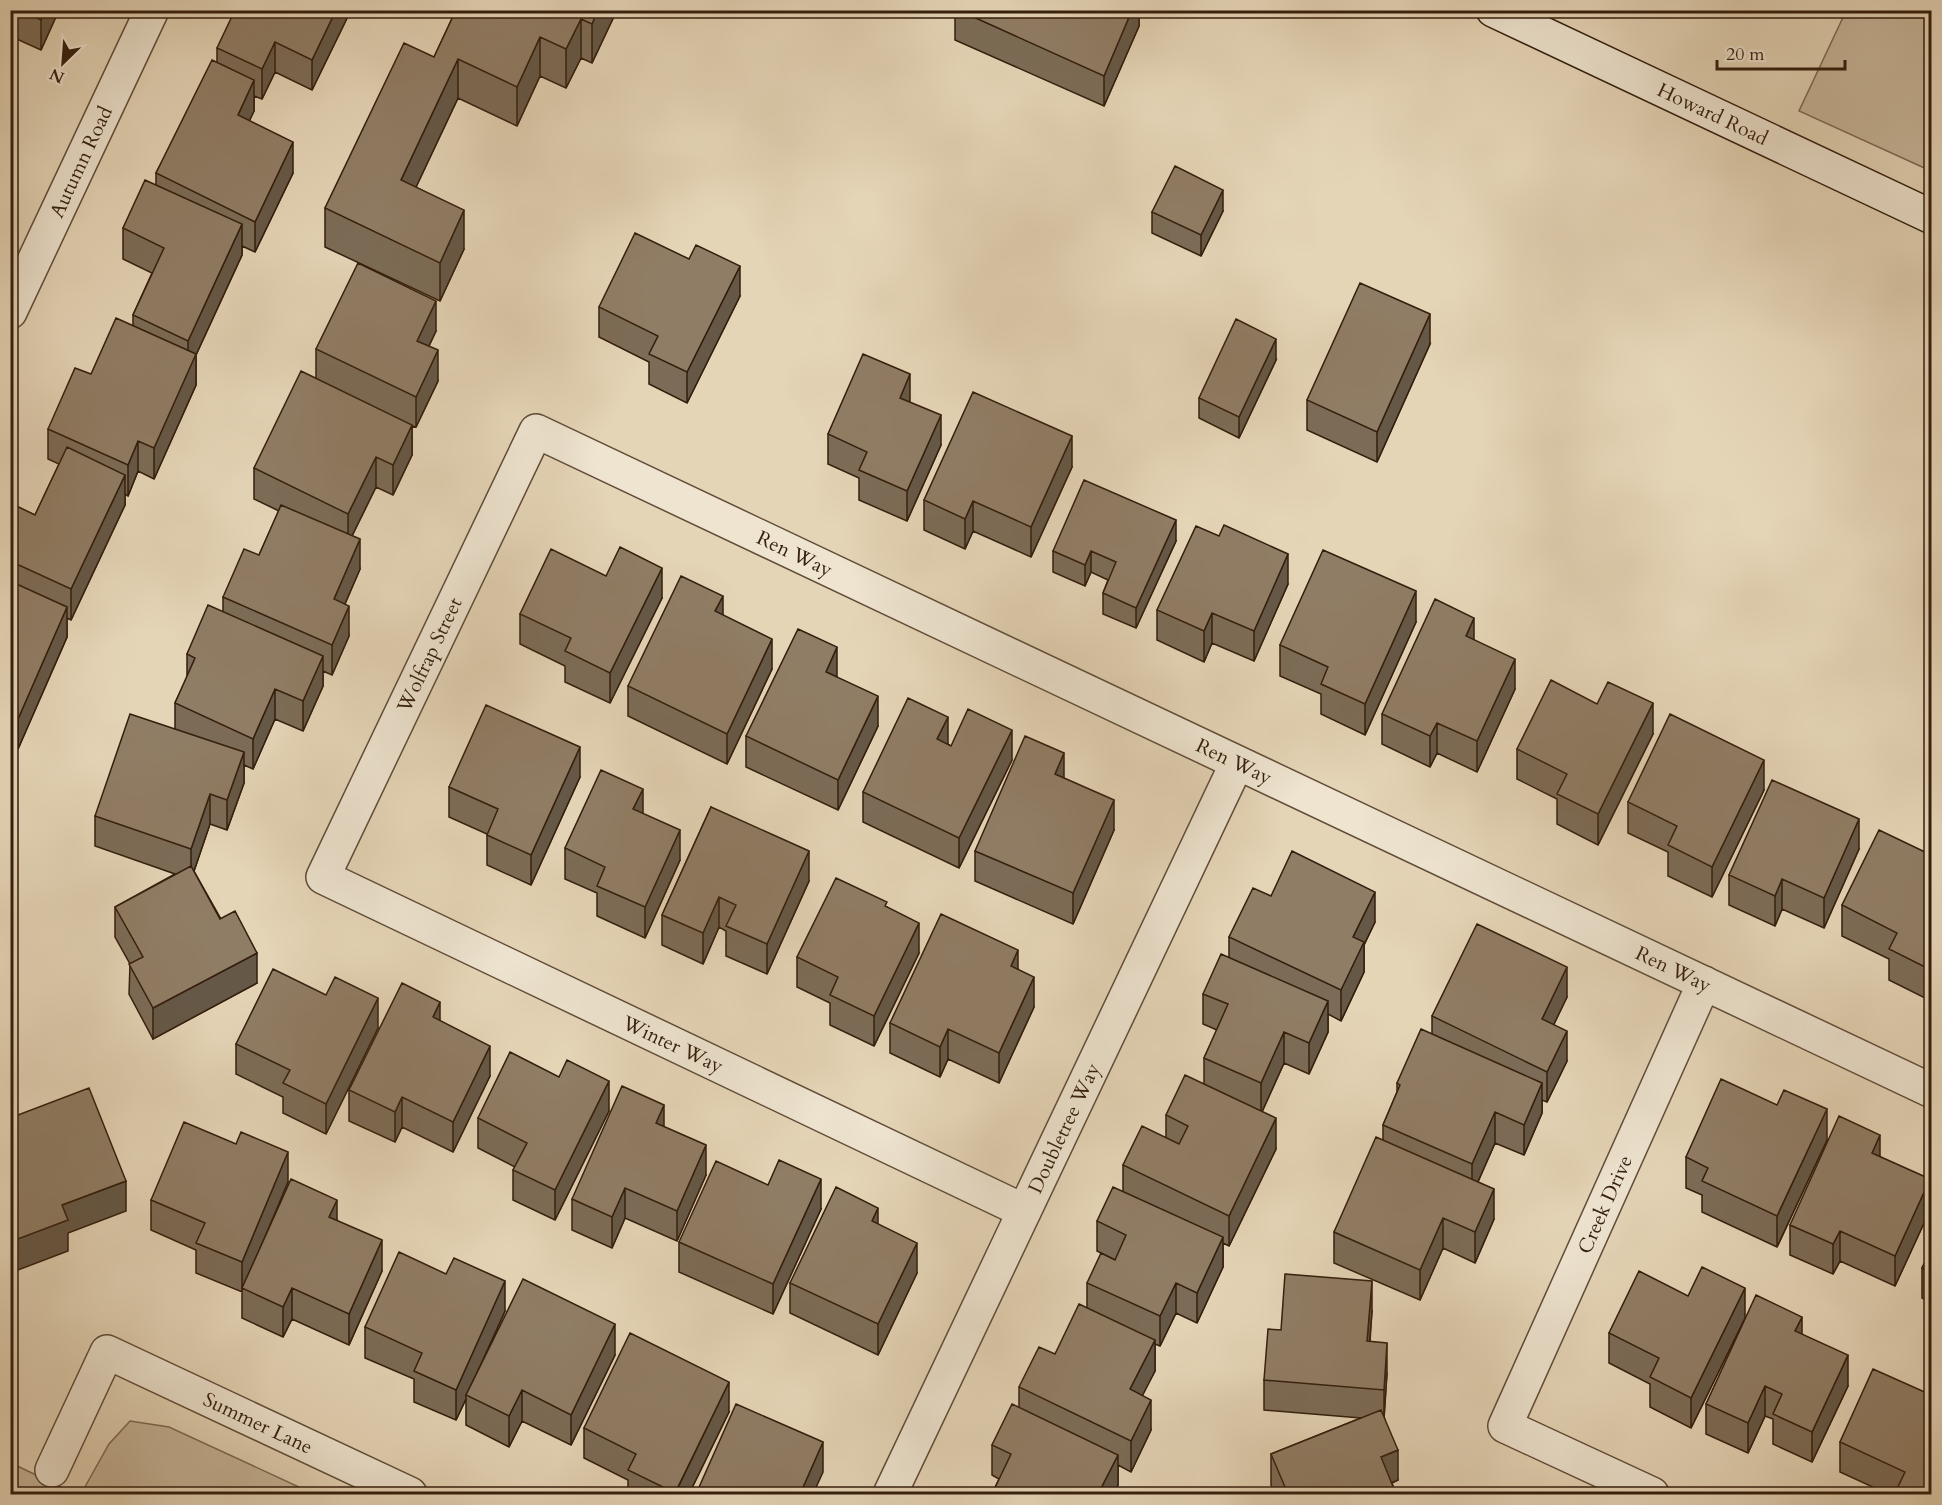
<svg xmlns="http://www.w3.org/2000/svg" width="1942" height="1505" viewBox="0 0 1942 1505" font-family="Cardo,serif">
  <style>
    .green { fill: #c7b69a; stroke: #7e6a54; stroke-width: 1.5 }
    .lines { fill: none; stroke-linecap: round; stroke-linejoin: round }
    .minor-casing { stroke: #604c38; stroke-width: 36 }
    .secondary-casing { stroke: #341e0d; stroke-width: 36 }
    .minor { stroke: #eee4d0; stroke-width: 33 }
    .secondary { stroke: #eee4d0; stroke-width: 33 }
    .wall { fill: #7c6c57; stroke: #341e0d; stroke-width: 1.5 }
    .shaded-wall { fill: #655847; stroke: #341e0d; stroke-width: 1.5 }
    .building { fill: #907d65; stroke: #341e0d; stroke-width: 1.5 }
    .labels { text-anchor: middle; stroke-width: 4.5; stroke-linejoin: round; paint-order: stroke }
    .street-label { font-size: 20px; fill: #341e0d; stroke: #eee4d0 }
  </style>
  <rect width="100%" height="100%" fill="#e5d5b7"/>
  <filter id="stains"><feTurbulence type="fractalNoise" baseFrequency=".00333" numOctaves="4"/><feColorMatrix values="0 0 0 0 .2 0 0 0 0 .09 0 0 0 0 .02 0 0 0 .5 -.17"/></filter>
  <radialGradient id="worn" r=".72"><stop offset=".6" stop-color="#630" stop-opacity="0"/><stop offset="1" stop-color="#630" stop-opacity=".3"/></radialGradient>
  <!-- green -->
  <path class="green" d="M1846,11H1931V171L1799,111Z
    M130,1421L169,1427L314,1494H81L109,1444Z
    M11,1463L76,1494H11Z"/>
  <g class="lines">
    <!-- minor casing -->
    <g class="minor-casing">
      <g id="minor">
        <path id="s1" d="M10,312L152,10"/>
        <path id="s2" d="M1024,1211L323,877L536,431L1932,1091"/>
        <path id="s3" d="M52,1470L107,1352L410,1494"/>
        <path id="s4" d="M890,1494L1237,763"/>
        <path id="s5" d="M1652,1494L1505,1426L1704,983"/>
      </g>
    </g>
    <!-- secondary casing -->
    <g class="secondary-casing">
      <g id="secondary">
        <path id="s6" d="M1493,10L1932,217"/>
      </g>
    </g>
    <!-- minor -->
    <use href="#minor" class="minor"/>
    <!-- secondary -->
    <use href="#secondary" class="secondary"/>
  </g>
  <!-- wall -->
  <path class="wall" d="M10,10H59L41,50L10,36Z
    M351,10L312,90L275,72L262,99L254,96V111L249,121L293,173L255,252L242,246V255L196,355V385L154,479L138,471L128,496L125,494V505L71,620L67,618V637L18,749L10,746V503L35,515L59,464L48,459V429L91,374L133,326V315L152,273L123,259V228L156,185V173L217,62V48Z
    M456,10H617L592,63L581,58L566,88L540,76L517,126L458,98L416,187L464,249L440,301L325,247V208L434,57Z
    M955,10H1139V26L1104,106L955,40Z
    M1223,211L1201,256L1152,233V212Z
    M740,296L687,403L649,384V362L599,337V307Z
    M436,331L429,346L438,381L416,427L412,426V455L393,495L376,487L352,536L360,569L345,604L349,636L332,675L323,671V686L303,731L275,719L253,769L244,765V783L227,830L210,824L194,871L257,983L153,1039L129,994L130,964L115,937V907L175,874L95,846V816L175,729V703L187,678V654L223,611V597L259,555L279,511L254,499V468L316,379V349Z
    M1430,344L1377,462L1307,430V400Z
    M1276,360L1239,438L1199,418V398Z
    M828,434L941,445L907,521L859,500V478L828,464Z
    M1072,467L1031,557L973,531L965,549L924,530V500Z
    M1219,536L1288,584L1254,661L1212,643L1204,662L1157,640V610Z
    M1176,541L1136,628L1103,614V593L1108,580L1091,572L1085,586L1053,572V551Z
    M606,576L662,598L610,703L565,682V666L520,644V614Z
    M723,615L772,669L727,764L628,716V686Z
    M1416,622L1365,735L1321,714V694L1280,676V645Z
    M1474,640L1515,689L1477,772L1437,753L1430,767L1382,744V714Z
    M837,677L878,726L838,810L746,767V736Z
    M1653,734L1598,845L1557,824V799L1517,779V749Z
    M948,744L951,746L1012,760L959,868L863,822V792Z
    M580,777L531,885L487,865V834L449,817V787Z
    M1764,790L1712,897L1668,876V852L1628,833V802Z
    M711,807L809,881L767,974L726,956V931L719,927L703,964L662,945V915Z
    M643,814L680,860L645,938L597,916V893L565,879V848Z
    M1114,830L1073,924L975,881V851Z
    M1932,844V999L1931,1001L1889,980V959L1842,936V905L1927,853Z
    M1859,849L1824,928L1782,909L1775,926L1729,905V875Z
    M1271,896L1375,922L1364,945V972L1341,1021L1328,1014V1032L1309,1074L1284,1063L1262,1112L1276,1149L1229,1246L1223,1243V1267L1197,1323L1176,1313L1160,1346L1155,1344V1371L1142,1395L1151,1430L1131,1472L1118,1465V1485L1113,1494H992L999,1479L992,1475V1445L1019,1407V1387L1055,1354L1087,1307V1283L1115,1260L1097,1251V1221L1123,1191V1165L1166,1137V1115L1204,1084V1058L1217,1030L1203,1024V994L1229,958V937Z
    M887,907L919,953L874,1046L830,1025V1003L797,987V957Z
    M1018,969L1034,1007L999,1083L948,1059L940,1077L890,1053V1023Z
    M1567,997L1554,1024L1567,1061L1547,1102L1542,1100V1113L1524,1155L1495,1143L1478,1182L1494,1219L1475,1263L1443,1248L1420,1300L1334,1263V1232L1383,1140V1125L1397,1092V1083L1432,1034V1016Z
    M440,1021L490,1076L453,1152L402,1127L395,1142L349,1121V1090Z
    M378,1028L326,1134L283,1113V1097L236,1074V1044Z
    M609,1111L555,1220L513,1200V1170L515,1167L478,1148V1118Z
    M664,1127L706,1175L677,1241L625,1218L612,1248L572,1230V1199Z
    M1827,1140L1777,1247L1702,1212V1195L1686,1188V1157Z
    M1880,1157L1930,1210L1895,1286L1840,1261L1833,1274L1790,1255V1225Z
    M288,1182L269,1228L337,1220L382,1271L349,1345L292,1319L283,1337L242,1318V1291V1292L196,1273V1250L151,1230V1200Z
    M821,1209L773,1314L679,1272V1242Z
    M1932,1248V1303L1922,1298V1268Z
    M917,1273L878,1355L790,1313V1283Z
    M1688,1296L1745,1318L1691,1428L1650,1407V1384L1609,1363V1333Z
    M505,1311L485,1356L615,1355L571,1445L522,1421L509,1447L466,1425V1399L456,1420L414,1402V1379L365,1358V1327Z
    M1372,1311L1370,1342L1387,1373L1384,1416L1398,1480L1392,1483L1396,1494H1275L1271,1485V1454L1361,1418L1264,1410V1380L1281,1330Z
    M1802,1334L1848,1386L1812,1462L1773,1444V1419L1765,1416L1748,1453L1706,1434V1404Z
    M1929,1394L1932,1494H1888L1840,1472V1442Z
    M729,1412L689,1494H628V1480L584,1458V1428Z"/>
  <!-- shaded-wall -->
  <path class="shaded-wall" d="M46,10H59L41,50V20Z
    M336,10H351L312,90V60Z
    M598,10H617L592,63V24Z
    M1132,10H1139V26L1104,106V76Z
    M581,19V58L566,88V49Z
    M540,37V76L517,126V87Z
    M275,42V72L262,99V69Z
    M458,59V98L401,219V180Z
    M254,80V111L238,145V115Z
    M293,142V173L255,252V222Z
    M1223,190V211L1201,256V235Z
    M464,210V249L440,301V263Z
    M242,224V255L196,355V385L154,479V448L188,371V341Z
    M740,266V296L687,403V372Z
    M436,301V331L417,371V341Z
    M1430,314V344L1377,462V432Z
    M1276,339V360L1239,438V417Z
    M438,350V381L416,427V397Z
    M910,374V405L900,398Z
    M941,415V445L907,521V491Z
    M412,425V455L393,495V465Z
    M1072,436V467L1031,557V527Z
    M138,441V471L128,496V465Z
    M376,457V487L348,544V514Z
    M125,475V505L71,620V589Z
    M973,501V531L965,549V519Z
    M1176,520V541L1136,628V608Z
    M360,539V569L334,629V599Z
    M1091,551V572L1085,586V565Z
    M1288,554V584L1254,661V631Z
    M662,568V598L610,703V673Z
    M1416,591V622L1365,735V704Z
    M723,596V626L715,611Z
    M349,606V636L332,675V645Z
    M67,607V637L18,749V719Z
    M1212,613V643L1204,662V631Z
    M1474,618V648L1466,636Z
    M772,639V669L727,764V734Z
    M837,647V677L826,672Z
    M323,656V686L303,731V701Z
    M1515,659V689L1477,772V741Z
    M275,689V719L253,769V739Z
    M878,696V726L838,810V780Z
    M1653,703V734L1598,845V814Z
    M948,717V748L937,739Z
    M1437,723V753L1430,767V736Z
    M1012,730V760L959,868V838Z
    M580,747V777L531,885V855Z
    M244,752V783L227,830V800Z
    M1064,753V784L1055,774Z
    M1764,760V790L1712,897V867Z
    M643,789V820L633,809Z
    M210,794V824L191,880V849Z
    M1114,800V830L1073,924V893Z
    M1859,819V849L1824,928V898Z
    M680,830V860L645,938V907Z
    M809,851V881L767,974V944Z
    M1782,879V909L1775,926V896Z
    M1375,892V922L1364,945V972L1341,1021V990L1353,937Z
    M719,897V927L703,964V933Z
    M919,923V953L874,1046V1016Z
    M1018,950V980L1011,966Z
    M257,953V983L153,1039V1008Z
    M1567,967V997L1542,1049V1019Z
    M1932,969V999L1931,1001V970Z
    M1034,977V1007L999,1083V1053Z
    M378,998V1028L326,1134V1104Z
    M1328,1001V1032L1309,1074V1043Z
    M440,1002V1033L433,1017Z
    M948,1029V1059L940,1077V1047Z
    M1567,1031V1061L1547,1102V1072Z
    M1284,1032V1063L1261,1114V1083Z
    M490,1046V1076L453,1152V1122Z
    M609,1081V1111L555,1220V1190Z
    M1542,1083V1113L1524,1155V1125Z
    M402,1097V1127L395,1142V1112Z
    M664,1105V1135L656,1123Z
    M1827,1109V1140L1777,1247V1216Z
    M1495,1112V1143L1472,1195V1164Z
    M1276,1118V1149L1229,1246V1216Z
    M1880,1135V1165L1872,1153Z
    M706,1145V1175L677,1241V1211Z
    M288,1152V1182L243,1289L242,1288V1292V1262Z
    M821,1179V1209L773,1314V1284Z
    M1930,1179V1210L1895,1286V1256Z
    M126,1181V1211L68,1233V1251L10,1273V1242L62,1205Z
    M625,1188V1218L612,1248V1217Z
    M1494,1189V1219L1475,1263V1232Z
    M337,1200V1230L329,1217Z
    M878,1208V1238L872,1221Z
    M1443,1218V1248L1420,1300V1270Z
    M1840,1231V1261L1833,1274V1244Z
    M1223,1237V1267L1197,1323V1293Z
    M382,1240V1271L349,1345V1314Z
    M917,1243V1273L878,1355V1324Z
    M505,1281V1311L467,1395H466V1399L456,1420V1390Z
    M1372,1281V1311L1367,1372V1341Z
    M1176,1283V1313L1160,1346V1316Z
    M292,1288V1319L283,1337V1307Z
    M1745,1288V1318L1691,1428V1398Z
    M1802,1317V1347L1795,1331Z
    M615,1324V1355L571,1445V1415Z
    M1155,1340V1371L1130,1420V1389Z
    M1387,1343V1373L1384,1420V1390Z
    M1848,1355V1386L1812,1462V1432Z
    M729,1382V1412L689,1494H675Z
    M1765,1386V1416L1748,1453V1423Z
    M522,1390V1421L509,1447V1416Z
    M1151,1400V1430L1131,1472V1441Z
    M823,1442V1472L813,1494H800Z
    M1398,1450V1480L1381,1487V1457Z
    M1118,1455V1485L1113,1494H1098Z"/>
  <!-- building -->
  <path class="building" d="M20,10H46L41,20Z
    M235,10H336L312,60L275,42L262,69L217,48Z
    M456,10H598L592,24L581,19L566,49L540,37L517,87L458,59L401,180L464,210L440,263L325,208L404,43L434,57Z
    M958,10H1132L1104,76Z
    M212,60L254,80L238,115L293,142L255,222L156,173Z
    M1175,166L1223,190L1201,235L1152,212Z
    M145,180L242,224L188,341L133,315L164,248L123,228Z
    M635,233L689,259L696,245L740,266L687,372L649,354L658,336L599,307Z
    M358,263L436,301L417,341L438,350L416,397L316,349Z
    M1360,283L1430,314L1377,432L1307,400Z
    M116,318L196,354L154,448L138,441L128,465L48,429L75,368L91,374Z
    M1236,319L1276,339L1239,417L1199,398Z
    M863,354L910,374L900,398L941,415L907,491L859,470L867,452L828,434Z
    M301,371L412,425L393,465L376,457L348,514L254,468Z
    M973,392L1072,436L1031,527L973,501L965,519L924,500Z
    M67,447L125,475L71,589L10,561V503L35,515Z
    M1084,480L1176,520L1136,608L1103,593L1116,562L1091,551L1085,565L1053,551Z
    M281,505L360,539L334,599L349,606L332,645L223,597L244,549L259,555Z
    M1224,525L1288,554L1254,631L1212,613L1204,631L1157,610L1196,526L1219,536Z
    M620,547L662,568L610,673L565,651L571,638L520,614L551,549L606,576Z
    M1323,550L1416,591L1365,704L1321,684L1328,667L1280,645Z
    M681,576L723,596L715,611L772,639L727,734L628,686Z
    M10,581L67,607L18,719L10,716Z
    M1435,599L1474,618L1466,636L1515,659L1477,741L1437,723L1430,736L1382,714Z
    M208,605L323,656L303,701L275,689L253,739L175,703L195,658L187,654Z
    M798,629L837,647L826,672L878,696L838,780L746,736Z
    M1551,680L1597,704L1608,682L1653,703L1598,814L1557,794L1567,774L1517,749Z
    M908,698L948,717L937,739L951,746L968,709L1012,730L959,838L863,792Z
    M486,705L580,747L531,855L487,835L498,809L449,787Z
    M130,714L244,752L227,800L210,794L191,849L95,816Z
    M1670,714L1764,760L1712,867L1668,845L1677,826L1628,802Z
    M1025,736L1064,753L1055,774L1114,800L1073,893L975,851Z
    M601,770L643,789L633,809L680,830L645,907L597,886L605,867L565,848Z
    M1772,780L1859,819L1824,898L1782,879L1775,896L1729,875Z
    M711,807L809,851L767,944L726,926L736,905L719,897L703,933L662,915Z
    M1879,830L1927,853L1932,844L1931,970L1889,949L1897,933L1842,905Z
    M1292,851L1375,892L1353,937L1364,942L1341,990L1229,937L1253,888L1271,896Z
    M191,866L220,919L235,911L257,953L153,1008L129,964L143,957L115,907Z
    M836,878L887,902L885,906L919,923L874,1016L830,995L838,977L797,957Z
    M941,914L1018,950L1011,966L1034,977L999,1053L948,1029L940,1047L890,1023Z
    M1477,924L1567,967L1542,1019L1567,1031L1547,1072L1432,1016Z
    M1221,954L1328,1001L1309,1043L1284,1032L1261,1083L1204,1058L1228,1004L1203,994Z
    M273,969L326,995L335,977L378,998L326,1104L283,1083L290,1070L236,1044Z
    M402,983L440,1002L433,1017L490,1046L453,1122L402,1097L395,1112L349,1090Z
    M1421,1029L1542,1083L1524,1125L1495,1112L1472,1164L1383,1125L1400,1085L1397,1083Z
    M510,1052L559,1077L567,1060L609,1081L555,1190L513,1170L527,1143L478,1118Z
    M1185,1075L1276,1118L1229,1216L1123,1165L1142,1126L1179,1144L1188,1126L1166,1115Z
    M1721,1079L1777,1105L1784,1090L1827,1109L1777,1216L1702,1181L1708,1168L1686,1157Z
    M622,1086L664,1105L656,1123L706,1145L677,1211L625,1188L612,1217L572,1199Z
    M89,1088L126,1181L62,1205L68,1220L10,1242V1118Z
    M1839,1116L1880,1135L1872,1153L1930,1179L1895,1256L1840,1231L1833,1244L1790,1225Z
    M184,1122L236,1144L241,1132L288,1152L242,1262L196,1243L205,1223L151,1200Z
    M1376,1137L1494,1189L1475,1232L1443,1218L1420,1270L1334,1232Z
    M779,1160L821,1179L773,1284L679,1242L716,1161L768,1185Z
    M291,1179L337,1200L329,1217L382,1240L349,1314L292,1288L283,1307L242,1288Z
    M836,1187L878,1208L872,1221L917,1243L878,1324L790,1283Z
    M1113,1187L1223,1237L1197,1293L1176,1283L1160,1316L1087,1283L1101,1253L1115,1260L1126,1235L1097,1221Z
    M1932,1248V1273L1922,1268Z
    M399,1252L446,1274L454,1258L505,1281L456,1390L414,1371L422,1353L365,1327Z
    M1702,1267L1745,1288L1691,1398L1650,1377L1659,1358L1609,1333L1639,1271L1688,1296Z
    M1285,1274L1372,1281L1367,1341L1387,1343L1384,1390L1264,1380L1268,1329L1281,1330Z
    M523,1279L615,1324L571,1415L522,1390L509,1416L466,1395Z
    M1756,1295L1802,1317L1795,1331L1848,1355L1812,1432L1773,1414L1782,1394L1765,1386L1748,1423L1706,1404Z
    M1079,1304L1155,1340L1130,1389L1151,1400L1131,1441L1019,1387L1039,1347L1055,1354Z
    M630,1333L729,1382L675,1493L628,1470L636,1454L584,1428Z
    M1873,1369L1929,1394L1932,1389V1494H1899L1895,1493L1905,1472L1840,1442Z
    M736,1404L823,1442L800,1494H696Z
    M1012,1404L1118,1455L1098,1494H1092L1085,1491L1083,1494H992L1011,1454L992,1445Z
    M1381,1410L1398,1450L1381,1457L1396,1494H1288L1271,1454Z"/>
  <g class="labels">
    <!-- street labels -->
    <g class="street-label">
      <text dy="7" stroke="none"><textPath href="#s6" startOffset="243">Howard Road</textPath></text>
      <text dy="7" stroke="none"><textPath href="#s1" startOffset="166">Autumn Road</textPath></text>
      <text dy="7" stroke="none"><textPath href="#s2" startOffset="1557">Ren Way</textPath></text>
      <text dy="7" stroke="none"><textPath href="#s2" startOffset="1023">Wolfrap Street</textPath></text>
      <text dy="7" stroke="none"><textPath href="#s2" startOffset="2043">Ren Way</textPath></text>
      <text dy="7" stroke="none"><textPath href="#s2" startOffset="2529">Ren Way</textPath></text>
      <text transform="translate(673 1044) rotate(25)" y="7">Winter Way</text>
      <text dy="7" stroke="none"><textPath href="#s4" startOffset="405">Doubletree Way</textPath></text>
      <text dy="7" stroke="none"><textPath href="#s5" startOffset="405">Creek Drive</textPath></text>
      <text dy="7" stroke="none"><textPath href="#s3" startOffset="297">Summer Lane</textPath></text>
    </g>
  </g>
  <!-- margin -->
  <rect width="1942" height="1505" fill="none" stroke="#e5d5b7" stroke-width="36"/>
  <rect x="12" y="12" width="1918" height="1481" fill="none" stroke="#341e0d" stroke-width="3"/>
  <rect x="18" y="18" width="1906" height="1469" fill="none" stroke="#341e0d" stroke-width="1.5"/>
  <!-- north arrow -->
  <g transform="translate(63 63) rotate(205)" stroke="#eee4d0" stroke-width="4.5" paint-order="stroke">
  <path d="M0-4.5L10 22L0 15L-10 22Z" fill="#341e0d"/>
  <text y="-9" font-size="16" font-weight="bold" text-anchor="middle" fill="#341e0d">N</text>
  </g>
  <!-- scale -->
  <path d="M1717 60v9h128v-9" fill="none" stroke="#341e0d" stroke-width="3"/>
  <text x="1726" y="60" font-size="18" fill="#341e0d" stroke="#eee4d0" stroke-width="4.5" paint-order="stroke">20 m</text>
  <rect width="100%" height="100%" filter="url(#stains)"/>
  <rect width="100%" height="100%" fill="url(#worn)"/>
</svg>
